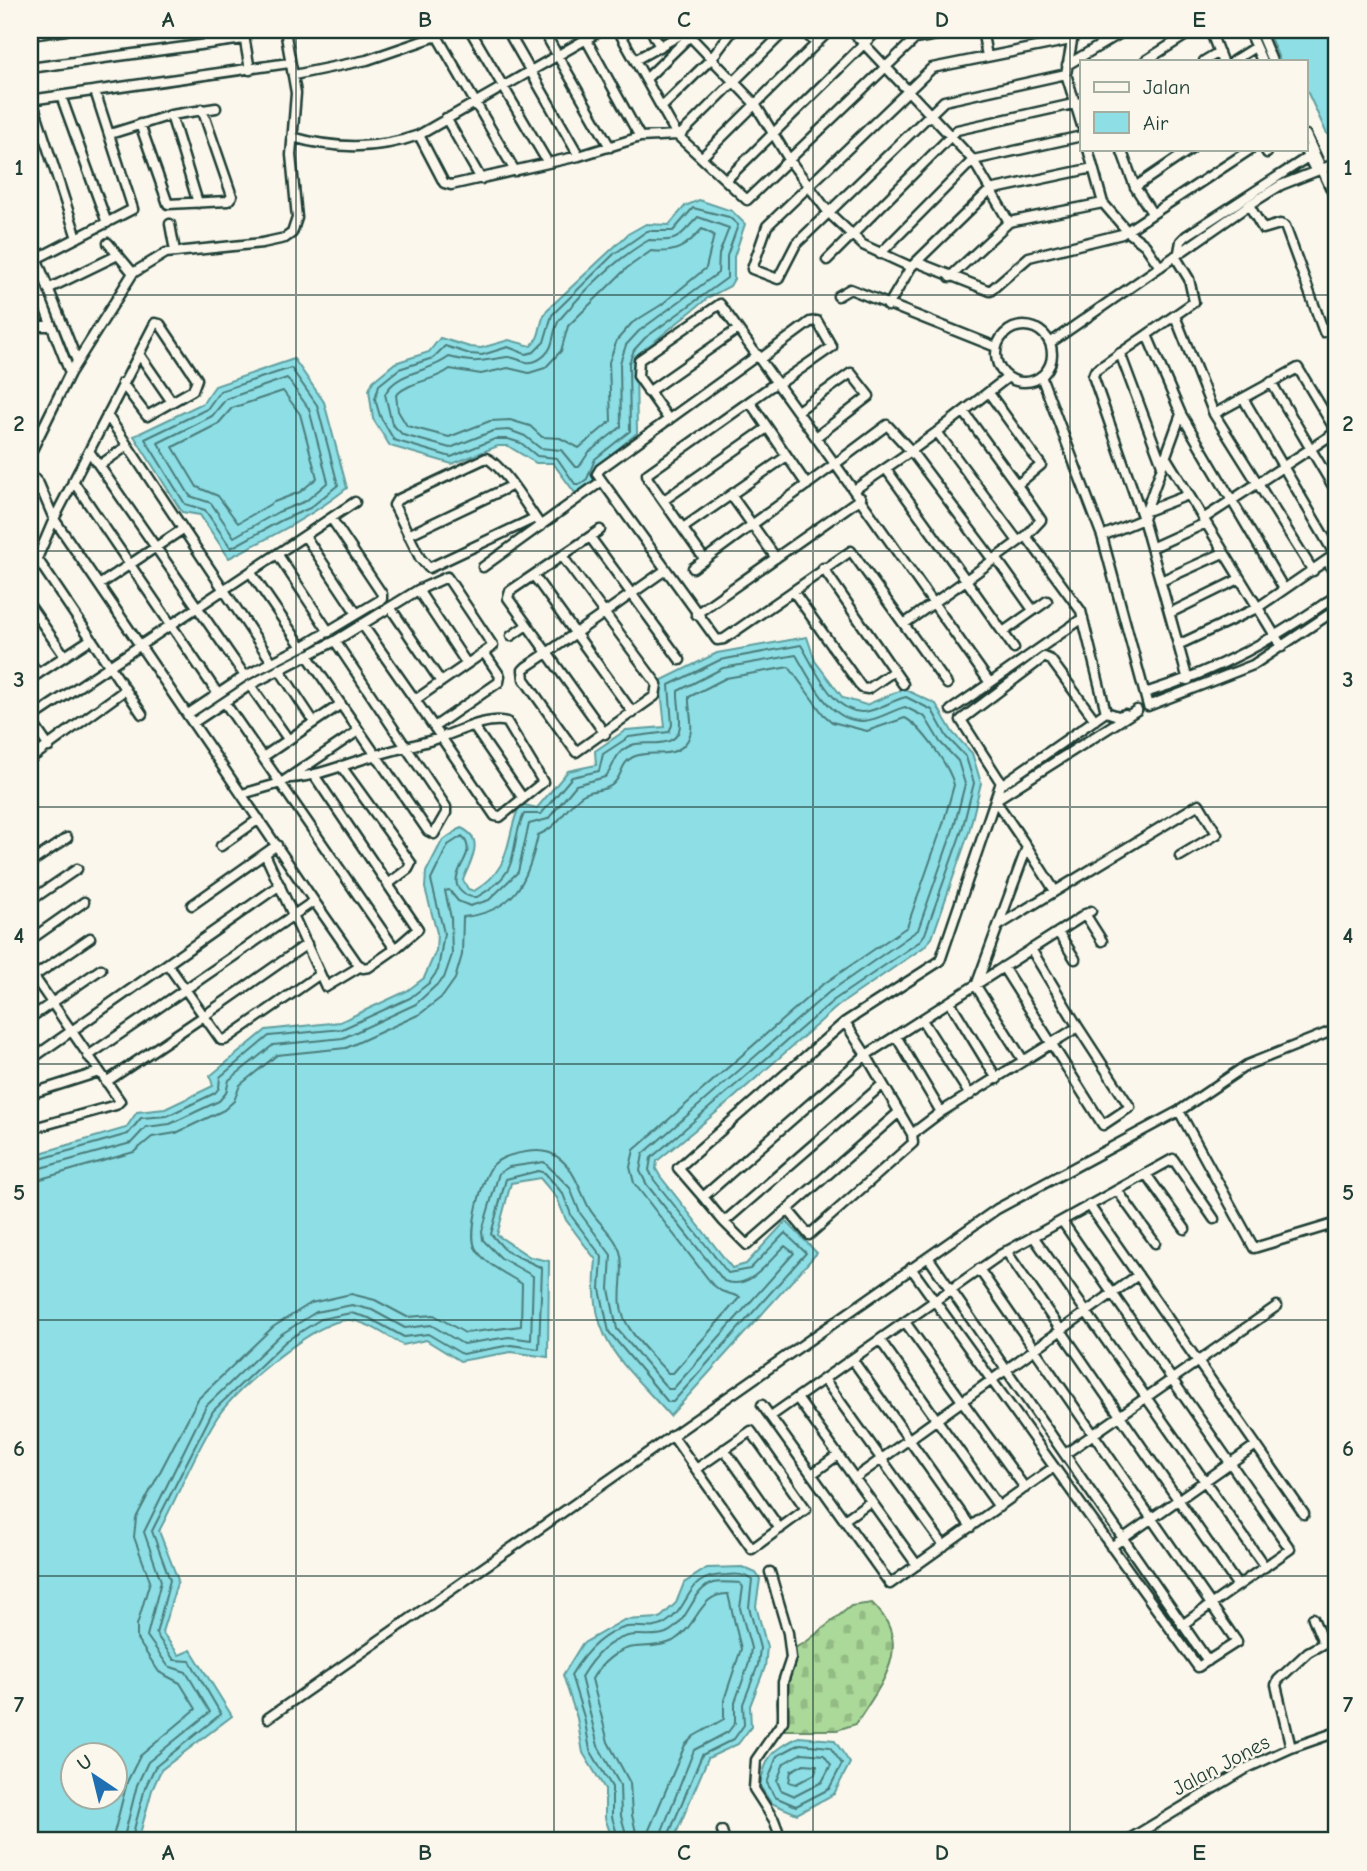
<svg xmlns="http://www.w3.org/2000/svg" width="1367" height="1871" viewBox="0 0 1367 1871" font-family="'Comic Neue',sans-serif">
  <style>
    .cemetery { fill: url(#cemetery-stones); stroke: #658b66; stroke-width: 2 }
    .water { fill: #8ddee5; stroke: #619e9e; stroke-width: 2; fill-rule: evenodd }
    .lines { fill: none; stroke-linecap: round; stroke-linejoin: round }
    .shore { stroke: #4b7d7b; stroke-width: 2 }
    .minor-casing { stroke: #1f3d34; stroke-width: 13 }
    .minor { stroke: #fbf7ec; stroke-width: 8 }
    .grid { fill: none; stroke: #1f3d34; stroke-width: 2; stroke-opacity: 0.55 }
    .labels { text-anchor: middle; stroke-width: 5; stroke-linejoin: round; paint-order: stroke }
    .street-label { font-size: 21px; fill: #1f3d34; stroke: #fbf7ec }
    .neatline { fill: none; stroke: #1f3d34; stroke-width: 2.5 }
    .grid-label { font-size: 23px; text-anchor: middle; font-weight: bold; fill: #1f3d34 }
  </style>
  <defs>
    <pattern id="cemetery-stones" width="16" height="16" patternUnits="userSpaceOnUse" patternTransform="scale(1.75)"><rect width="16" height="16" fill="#abd999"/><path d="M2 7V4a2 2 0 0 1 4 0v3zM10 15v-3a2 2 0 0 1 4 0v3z" fill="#93bb84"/></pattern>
  </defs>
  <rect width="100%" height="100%" fill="#fbf7ec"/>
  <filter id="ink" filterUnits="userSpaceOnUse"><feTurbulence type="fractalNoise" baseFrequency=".0143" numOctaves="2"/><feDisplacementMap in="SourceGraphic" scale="14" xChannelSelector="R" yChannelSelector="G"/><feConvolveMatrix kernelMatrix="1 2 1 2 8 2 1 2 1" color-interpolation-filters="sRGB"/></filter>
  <g filter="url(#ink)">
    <!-- cemetery -->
    <path class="cemetery" d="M872,1603C916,1645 881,1684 856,1724L837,1730H780L777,1702L789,1651L806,1642L851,1606Z"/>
    <!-- water -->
    <path class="water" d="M1267,30H1337V139L1327,134L1306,89V61H1280Z
      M699,200L732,211L745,224L734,257V279L730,286L709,297L640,353L636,363L637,433L600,464L592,484L575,493L553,463H536L508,446H498L452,464L390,446L373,419L369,390L373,381L395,363L429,352L440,338L470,347L481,348L509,340L531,346C543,335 538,322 547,310L628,234L646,224L669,225L685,206Z
      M294,359L324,402L347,488C311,517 270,537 229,558L200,515L182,512L134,436L203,403L215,386Z
      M807,637L815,661L843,698L866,705L904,689L936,704L953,733L972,753L981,783L969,832L932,938L924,947L838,1006L729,1102L657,1161L656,1169L660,1176L732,1268L746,1264L786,1221L817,1253L670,1416C621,1360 587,1341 596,1260L566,1220L557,1198L540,1178L511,1183L497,1235L530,1257L549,1261L548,1357L511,1352L460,1361L426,1340L403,1345C387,1336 368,1322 350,1320C317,1318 236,1389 218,1416C195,1451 179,1494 159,1531L178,1580L162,1632L179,1655L191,1650L232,1716L161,1770L152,1790L138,1841H30V1156L126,1128L137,1112L165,1109L213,1086L210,1076L266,1030L340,1022L407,991L424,978L436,951L437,933L425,888L426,872L442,841L461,828C487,839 469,863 463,880L468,889L474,891C514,867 504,841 520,804L537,808L568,771L596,765L595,751L626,730L665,727L660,681L717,653ZM74,1756H116V1798H74Z
      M742,1567L756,1573L760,1579L756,1606L767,1647L765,1667L750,1706L751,1727L738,1744L708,1758L673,1841H613L605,1818V1789L583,1753L577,1718L563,1675L582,1644L624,1620L660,1618L676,1603L684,1583L707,1568Z
      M799,1737L834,1740L850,1763L834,1794L797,1814L771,1803L760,1786C766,1755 771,1751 799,1737Z"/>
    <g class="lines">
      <!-- shore -->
      <path class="shore" d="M693,208L729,217L738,225L727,256V278L645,338L634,350L629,363L630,431L595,459L587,479L580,484H575L557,458L537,456L521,443L508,439H495L451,457L394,440L380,416L375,399L379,385L399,369L433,358L445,346L470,354L482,355L508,347L526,354L534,352L544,342L552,315L614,254L647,231H673Z
        M698,217L729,228L719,254L718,273L639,331L626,345L620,363L621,427L589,452L579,467H575L561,450L540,448L525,436L509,430L493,431L450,448L403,435L392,424L385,394C398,370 429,373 449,357C478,364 478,361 507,357C517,356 525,367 538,360C558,349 550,332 560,319C584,291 617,258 649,240C681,242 677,238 698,217Z
        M702,229L714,235L706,268L661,305L632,323L617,340L609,362L611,421L579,448L560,438L542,437L530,426L510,420L490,421L449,437L407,426L398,411L396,395C412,380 433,382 450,369L481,374L508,368L529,373L545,368L561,351L568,326L627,268L651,251C675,254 686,247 702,229Z
        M291,368L317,405L338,485L310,508L282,520L231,548L205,510L185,504L145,439L207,409L220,391Z
        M287,378L309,409L328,482L306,501L278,512L234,537L211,503L190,496L158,443L212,416L226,399Z
        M283,391L300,414L317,478L300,492L274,502L238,523L218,496L197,487L173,447L218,424L232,408Z
        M30,1162L128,1134L141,1118L167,1116L215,1093L219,1088L220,1077L269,1036L342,1029L410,998L429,983L438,970L444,933L431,880L448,845L462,836C476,852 460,861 457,877C454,889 465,898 477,897C526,869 506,852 524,814H541L572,777L599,771L603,754L629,737L669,732L672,725L669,685L720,660L801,645C815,667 835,720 869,711C882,708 893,700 906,697L932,710L947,737L966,757L974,783L962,830L925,934L919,942L834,1000L651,1158L649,1170L654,1180L728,1273L750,1269L785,1233L806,1253L673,1402H668L609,1332L600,1289L602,1257L572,1217L563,1194L545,1173L538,1171L506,1179L491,1234L506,1251L542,1268L539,1349L511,1345L462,1354L428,1334L404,1337L369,1318L351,1313L321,1319L286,1341L213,1411L152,1531L170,1580L156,1634L174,1660L190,1661L221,1714L155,1767L145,1788L131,1841
        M30,1171L131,1143L146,1127L170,1124L219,1101L226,1093L229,1080L273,1045L343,1038L416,1004L444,978L452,955L451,918L445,891L449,890L458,901L470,906L489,900L518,872L529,824L548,819L576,785L605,777C616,766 612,753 632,745C639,742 651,744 659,743C691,741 677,712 678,691L723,668L796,655C811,680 832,728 869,720C882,718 893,710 905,707L925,717L940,742L958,761L965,784L954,827L918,930L828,993L643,1154L640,1171L647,1185L724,1281C751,1291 768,1261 785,1246L794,1253L673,1389H668L617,1329L609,1289L611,1255L580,1213L570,1188L544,1162L509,1167L499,1173L482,1231L483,1240L501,1258L533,1276L531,1340L509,1337L463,1344L431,1325L405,1328L372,1310L352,1305L316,1312L280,1335L206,1406L144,1532L161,1581L147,1636L168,1666L186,1672L210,1712L148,1762L137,1785L123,1841
        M30,1182L134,1152L152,1137L176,1133L224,1110L234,1101L240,1085L277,1055L346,1048L420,1014L443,996L455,979L462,955L463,917C514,912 528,882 538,835C559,827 564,809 581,796C591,788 606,793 615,782C623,773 621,763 633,757C650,749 671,760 685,744C697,730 688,713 689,697L726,678L789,667L823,714L832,722L867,731L905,718C921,726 950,767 954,785L943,824L907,927L822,985L634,1150L630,1167L634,1183L712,1284L721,1291L740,1297L673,1373H668C654,1358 637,1342 627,1324C614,1302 625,1279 621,1256C618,1237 598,1224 589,1208C579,1189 573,1162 550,1153C536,1148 504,1154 494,1164C482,1175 467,1235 476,1249C486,1265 507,1274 522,1284L521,1326L465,1333L434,1315L407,1317L375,1300L351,1294L311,1303L273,1327L198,1399L136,1518L134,1537L150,1581L137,1625V1639L159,1672L180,1683L196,1709L140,1756L127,1782L112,1841
        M800,1744L830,1747L842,1764L829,1789L796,1806L775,1797L767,1783L777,1756Z
        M802,1753L824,1755L831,1765L822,1782L795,1796L781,1790L777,1781L784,1763Z
        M804,1764L817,1765L815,1774L796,1784L789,1782L791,1771Z
        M619,1841L612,1817V1787L590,1750L584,1717L571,1675C583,1655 601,1633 627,1627C639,1625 652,1631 664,1624C694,1606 682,1575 727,1575C737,1574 744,1574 752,1580L749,1607L760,1648L758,1665L743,1704L744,1725L734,1739L702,1755L666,1841
        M628,1841L621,1816L620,1785L598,1746L581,1677C591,1660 607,1641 628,1636C641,1633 653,1638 666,1633C689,1623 692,1589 713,1583C720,1581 732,1583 740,1583L743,1587L740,1608L751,1648L749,1663L735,1702V1723L728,1732L694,1750L658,1841
        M638,1841L632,1815L630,1783L608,1742L592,1679C600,1665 617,1648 635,1647C647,1646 661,1647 673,1641C698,1627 699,1593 728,1594L741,1649L724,1700V1719L694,1736L685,1745L649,1830L647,1841"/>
      <!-- minor casing -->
      <g class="minor-casing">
        <path id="minor" d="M243,30L250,70
          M441,30L437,36L515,171
          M470,30L548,163
          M507,30L579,156
          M543,30L610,147
          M581,30L640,137
          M602,30L419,135L444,183L451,185L579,156L640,137L677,135
          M618,30L677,135L747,200L915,39L963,30
          M651,30L660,47
          M802,30L816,43
          M851,30L973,160L1009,222
          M982,30L987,56
          M1074,30L1066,74L1082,126
          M1210,30L1222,61
          M1248,30L1262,61
          M1259,30L1272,61
          M686,32L755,104L790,161L829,213L863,245L911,267
          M30,35L66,30
          M635,60L689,30
          M1145,61L1194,30
          M1204,61L1219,52
          M1233,61L1255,47
          M1067,65L1126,30
          M30,68L244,39
          M1066,74L944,101L796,244L778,279L752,269L767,226L932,68L1071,40
          M294,75L367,60L437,36
          M646,79L690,36
          M30,94L77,238
          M61,96L107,223
          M30,100L289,63
          M662,107L712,58L733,30
          M171,115L198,203
          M446,118L481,179
          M140,124L168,204L228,201L232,196L202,109
          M110,134L171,115L216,108
          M680,135L786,30
          M1306,135L1337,202
          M292,137C334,149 377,150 419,135
          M1088,149L1103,203L1127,231L1145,245L1160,267
          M1121,149L1135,187L1152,213
          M1265,149L1267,153
          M1304,149L1315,170
          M702,157L830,30
          M726,180L878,30
          M1135,187L1191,149
          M1249,205L1263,229L1280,224L1285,226L1324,332
          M170,224L175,251
          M30,242L77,361
          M108,243L133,273
          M1179,252L1181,241L1186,236L1308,157
          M880,254L973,160L1082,136
          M1175,256L1189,279L1194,302L1095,371L1093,376L1143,519L1188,680
          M36,259L133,209L95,91
          M827,260L957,130L1082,102
          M919,263L990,291L1029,257L1122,234L1251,149
          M30,270L70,373
          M950,277L1009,222L1103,203
          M48,289L118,255
          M838,296L850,289L996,347
          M888,306L911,267L990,190L1093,168
          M1175,316L1214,414L1313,571
          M996 354a28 28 0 1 1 56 0a28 28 0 1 1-56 0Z
          M30,326H50
          M1147,335L1181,414L1284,589
          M1050,343L1249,205L1281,185L1337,163
          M1120,353L1162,465
          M139,354L172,402
          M760,359L810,322L817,321L832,347L779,384
          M1041,376L1102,536L1148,706L1253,665L1337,609
          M1271,382L1337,493
          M648,392L738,329
          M1243,398L1335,555
          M750,402L787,456
          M799,410L851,373L869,396L816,437
          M964,412L1017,485
          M1214,414L1298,368L1337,433
          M107,415L272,662
          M669,420L638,376L639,360L720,304L835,464L693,568
          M937,432L1008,377
          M89,451L245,676
          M30,454L70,373L133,273L166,253L262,243L285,238L292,233L297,218L291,155L296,93L285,30
          M1165,456L1282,647
          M100,465L127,446
          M886,469L966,580L1026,536L1041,520L1017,485L1041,465L989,393
          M30,474L39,484L54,519L314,901L357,963L363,968L369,967L395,949L225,703
          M73,481L218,694
          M602,481L597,474L600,469L758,355
          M854,490L911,451L993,560
          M30,491L41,492
          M731,495L776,558
          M664,500L767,428
          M1144,512L1188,495
          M535,518L429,568L420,558L394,505L397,500L486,458C503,465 529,510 541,526
          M1203,519L1336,432
          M683,528L787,456L807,485
          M600,530L510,591L508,598L605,734
          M408,535L511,486
          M305,536L357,614
          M1026,536L1081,611L1106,712L1118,716L1125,714
          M1102,536L1143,519L1181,414
          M590,537L680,660
          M1151,548L1206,523
          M278,555L329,632
          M562,556L657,684L655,696L576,752L524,679L523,670L526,667C573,636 618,603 664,571
          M996,558L1033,610
          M38,560L142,714
          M705,560L648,479L647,474L777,382
          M1327,561L1337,577
          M483,567L602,481L717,640L724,639L851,551L947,684
          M823,568L903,684
          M251,573L302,647
          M30,575L54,519L155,323L160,324L197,379L193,390L147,416L122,383
          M534,576L633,713
          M1161,581L1223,553
          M99,585L183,529
          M418,590L467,664
          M793,591L862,688L868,689L894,671
          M30,606L64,655
          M390,607L441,682
          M1170,613L1239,579
          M696,614L861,498
          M904,624L966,580L1014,648
          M1003,632L1047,601
          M511,636L527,625
          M1178,645L1257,608L1337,553
          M307,655L428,831L434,834L446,813V807L335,641
          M30,662L38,674
          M279,669L314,722
          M30,679L91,639
          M990,683L1083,618
          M250,685L288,739
          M1145,693C1220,670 1274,639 1337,595
          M951,710L990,683L835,464L887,425L911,451L937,432L1017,540
          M188,714L245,676L302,647L382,599V594L331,518
          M30,719L355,502
          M30,719L49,747
          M1095,720L1051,660L1044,657L961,720L1000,781L1004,783L1106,712
          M193,723L250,685L335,641L418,590L447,577L493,646L415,700
          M434,727L499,682L500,676L485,654
          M474,727L522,797
          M263,757L341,704
          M30,759L125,690
          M341,766L411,863L408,869L388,884
          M314,775L418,929L395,949
          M291,778C318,776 343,765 370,757C393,750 416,745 439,738C457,732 489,716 507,722L543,782L500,817L495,816L441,737L434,727L362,624
          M242,794L281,783L358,731
          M221,846L259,819
          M1027,847L1055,891
          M265,854L326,987L361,966
          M30,863L67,838
          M30,901L77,869
          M192,905L277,845
          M1085,914L1102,941
          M998,926L1199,804L1217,834L1180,856
          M1058,932L1075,959
          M30,940L84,902
          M307,944L204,1016L221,1040H225L320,974
          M1003,967L1103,1125L1130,1107L1078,1027
          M30,971L120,1101L116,1105L30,1129
          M30,979L90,938
          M950,1002L997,1079
          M30,1018L101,969
          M922,1020L970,1095
          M845,1022L866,1055L703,1197L678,1168L845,1022L940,961L1001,782
          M896,1036L941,1112
          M88,1056L314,901
          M30,1060L280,885
          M1023,1060L976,986L1027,847L995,800L1137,710
          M106,1082L204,1016L168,965
          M30,1094L99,1072
          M1179,1111L1254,1248L1337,1223
          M912,1134L941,1112L1078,1027L1031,949
          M1146,1174L1185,1229
          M1117,1190L1155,1243
          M703,1197L724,1222L883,1084
          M1089,1205L1304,1514
          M788,1210L809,1235L913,1143L912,1134L866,1055L1091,911
          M1062,1221L1290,1549L1182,1625
          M724,1222L747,1245L898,1113
          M1033,1236L1265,1567
          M1006,1251L1238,1586
          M928,1257L1208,1661
          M911,1268L1198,1667L1237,1642L979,1269
          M905,1322L1025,1488
          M880,1340L999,1507
          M852,1359L971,1527
          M824,1379L944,1546
          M797,1398L917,1565
          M762,1405L890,1584L1054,1467
          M771,1416L1000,1255L1173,1159L1214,1219
          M672,1435L752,1549L806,1509L751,1431L696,1469
          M724,1449L780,1529
          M1065,1454L1277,1306
          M812,1474L838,1455
          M855,1478L1138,1275
          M844,1520L871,1501
          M1111,1547L1256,1445
          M770,1572L788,1633L791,1658L783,1682V1721L756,1760L754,1789L774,1820L782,1841
          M1313,1618L1323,1642
          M268,1718L997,1209L1179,1111L1247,1065L1337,1029
          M1291,1748L1276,1685L1278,1680L1308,1652L1337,1636
          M722,1831L725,1841
          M1126,1841L1249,1767L1291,1748L1337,1732"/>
      </g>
      <!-- minor -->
      <use href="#minor" class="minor"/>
    </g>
  </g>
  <!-- grid -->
  <path class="grid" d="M296,30V1841M554,30V1841M813,30V1841M1070,30V1841M30,295H1337M30,551H1337M30,807H1337M30,1064H1337M30,1320H1337M30,1576H1337"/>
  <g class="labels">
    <!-- street labels -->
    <g class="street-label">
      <text transform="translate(1221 1765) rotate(-28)" y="7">Jalan Jones</text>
    </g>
  </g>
  <!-- margin -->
  <rect width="1367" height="1871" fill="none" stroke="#fbf7ec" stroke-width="77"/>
  <!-- legend -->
  <rect x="1080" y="60" width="228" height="91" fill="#fbf7ec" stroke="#a3ada2" stroke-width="2"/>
  <rect x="1094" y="82" width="35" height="10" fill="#fbf7ec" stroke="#a3ada2" stroke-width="2"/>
  <text x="1143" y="94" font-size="21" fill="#1f3d34">Jalan</text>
  <rect x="1094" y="112" width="35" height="21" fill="#8ddee5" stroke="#a3ada2" stroke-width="2"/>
  <text x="1143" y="130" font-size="21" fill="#1f3d34">Air</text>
  <!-- north arrow -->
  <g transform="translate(94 1776) rotate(325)"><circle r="33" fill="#fbf7ec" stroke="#a3ada2" stroke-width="2"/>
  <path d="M0-5L12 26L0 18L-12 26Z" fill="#1f6fb2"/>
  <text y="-10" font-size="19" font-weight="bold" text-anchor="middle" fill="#1f3d34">U</text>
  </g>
  <rect x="38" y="38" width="1290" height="1794" class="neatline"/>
  <g class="grid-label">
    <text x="168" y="27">A</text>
    <text x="425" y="27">B</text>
    <text x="684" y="27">C</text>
    <text x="942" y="27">D</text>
    <text x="1199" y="27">E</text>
    <text x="19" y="175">1</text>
    <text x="1348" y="175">1</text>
    <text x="19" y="431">2</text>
    <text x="1348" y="431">2</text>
    <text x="19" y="687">3</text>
    <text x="1348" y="687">3</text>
    <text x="19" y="943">4</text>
    <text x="1348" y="943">4</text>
    <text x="19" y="1200">5</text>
    <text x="1348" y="1200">5</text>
    <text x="19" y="1456">6</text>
    <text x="1348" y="1456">6</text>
    <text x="19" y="1712">7</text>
    <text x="1348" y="1712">7</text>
    <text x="168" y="1860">A</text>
    <text x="425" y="1860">B</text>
    <text x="684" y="1860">C</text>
    <text x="942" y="1860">D</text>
    <text x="1199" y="1860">E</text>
  </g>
</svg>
